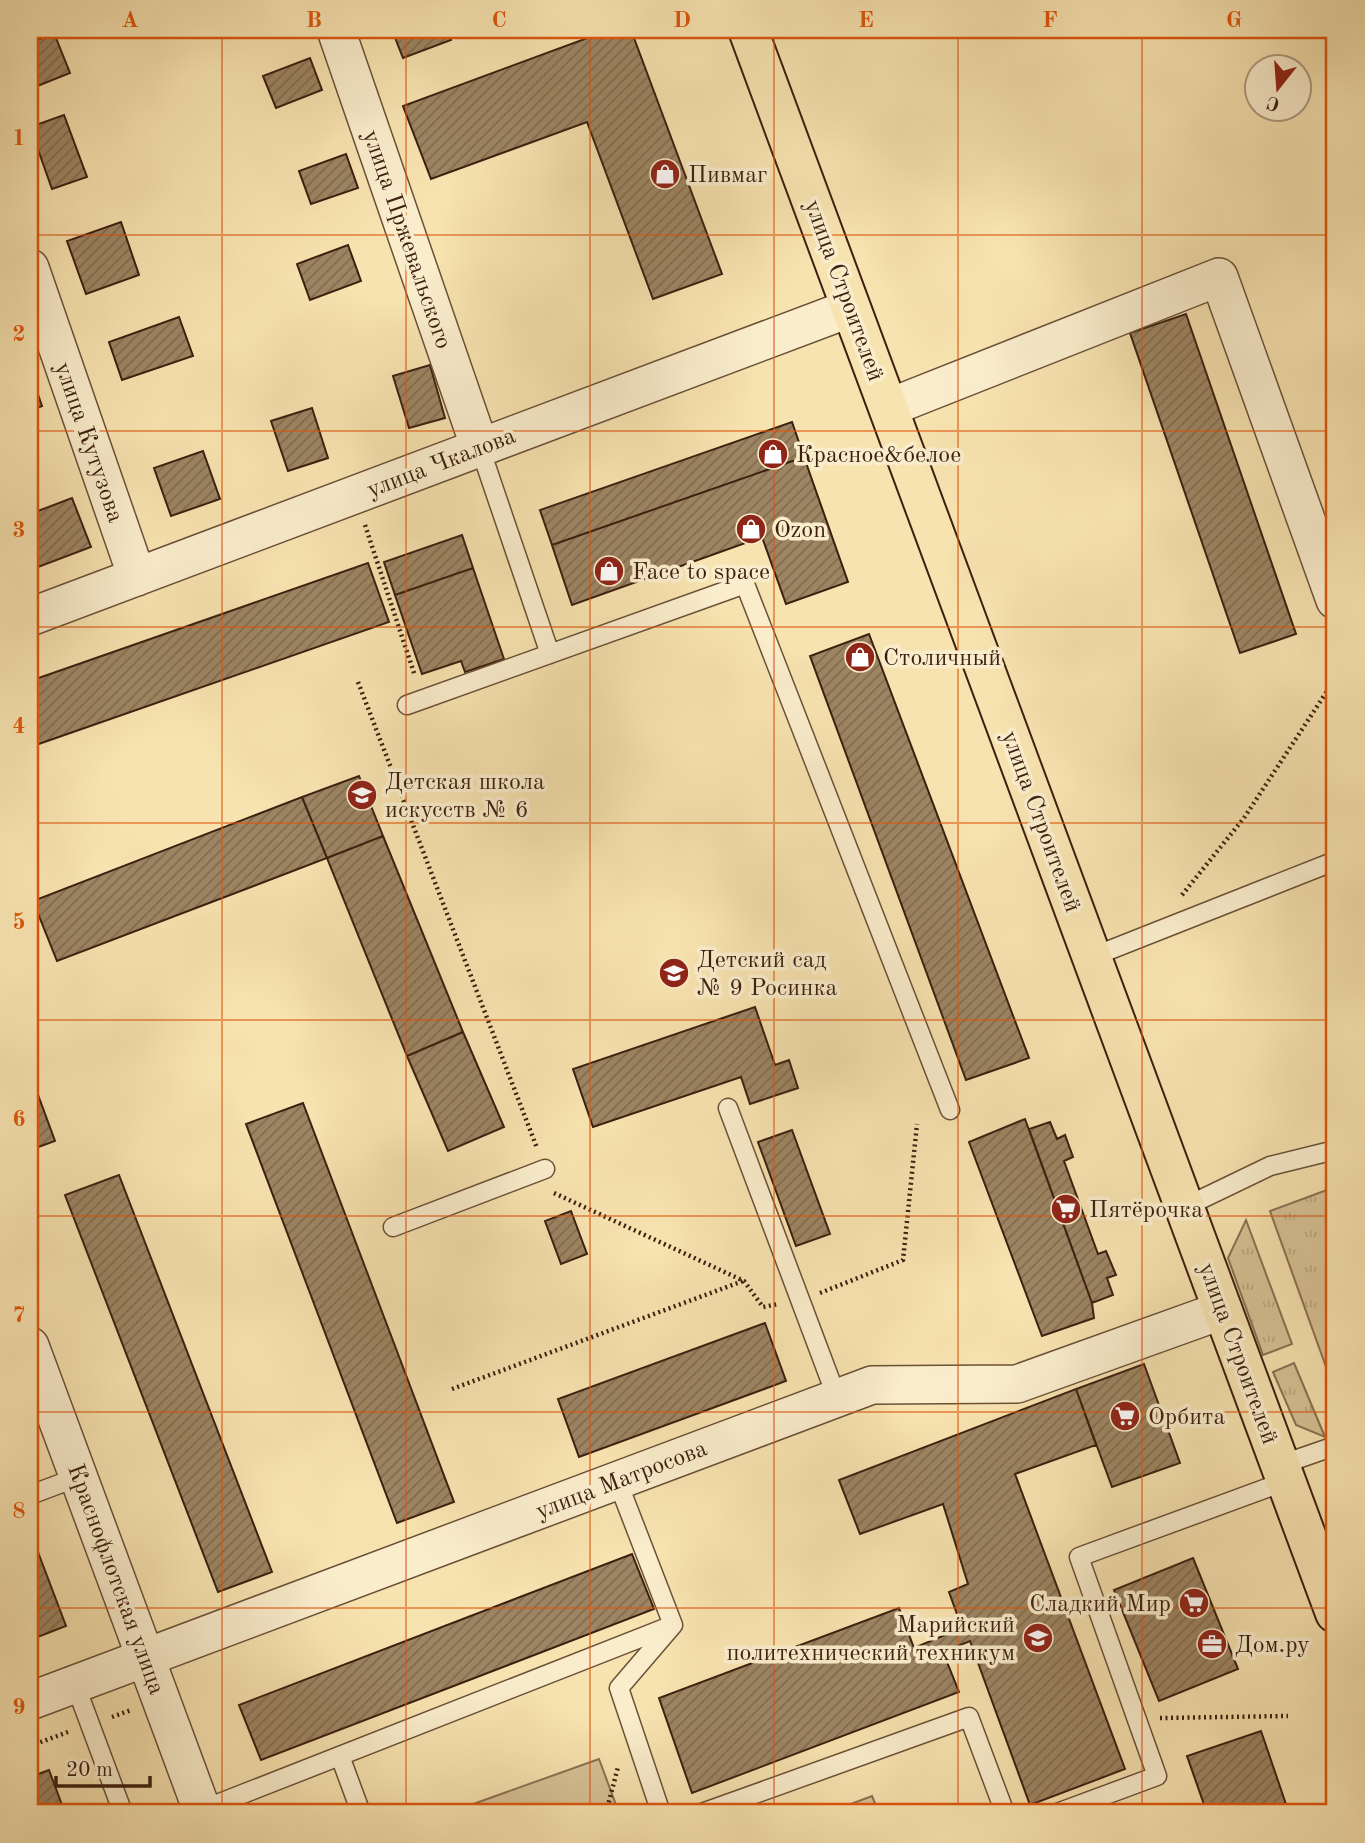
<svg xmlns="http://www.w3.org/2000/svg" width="1365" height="1843" viewBox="0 0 1365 1843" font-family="'Old Standard TT',serif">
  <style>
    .grass { fill: url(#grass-tufts); stroke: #8a7052; stroke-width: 2 }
    .pitch { fill: #d7c295; stroke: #8a7052; stroke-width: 2 }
    .building { fill: url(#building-hatch); stroke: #3c1f0f; stroke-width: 2 }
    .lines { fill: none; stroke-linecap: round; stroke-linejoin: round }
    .service-casing { stroke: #6b5037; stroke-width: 21 }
    .minor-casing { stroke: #6b5037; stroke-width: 40 }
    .primary-casing { stroke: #3c1f0f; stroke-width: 42 }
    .path { stroke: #3c1f0f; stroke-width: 4.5; stroke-dasharray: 2 3.5; stroke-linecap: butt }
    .service { stroke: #faedcc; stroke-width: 18 }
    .minor { stroke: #faedcc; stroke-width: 37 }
    .primary { stroke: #f7e3b0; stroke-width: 38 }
    .grid { fill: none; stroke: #df560c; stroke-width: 2; stroke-opacity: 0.55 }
    .labels { text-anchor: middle; stroke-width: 7; stroke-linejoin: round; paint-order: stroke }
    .poi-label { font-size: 24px; fill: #3c1f0f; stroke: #faedcc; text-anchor: start }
    .street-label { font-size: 24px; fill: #3c1f0f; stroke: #faedcc }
    .neatline { fill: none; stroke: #df560c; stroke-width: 2.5 }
    .grid-label { font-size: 23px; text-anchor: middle; font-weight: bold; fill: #df560c }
  </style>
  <defs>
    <pattern id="grass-tufts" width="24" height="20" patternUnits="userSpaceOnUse" patternTransform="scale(1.75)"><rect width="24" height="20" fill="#d7c295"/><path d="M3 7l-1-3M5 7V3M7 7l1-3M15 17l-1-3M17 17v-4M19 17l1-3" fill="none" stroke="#b9a67f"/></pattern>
    <pattern id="building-hatch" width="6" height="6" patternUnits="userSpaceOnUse" patternTransform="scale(1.75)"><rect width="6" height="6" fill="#9d8563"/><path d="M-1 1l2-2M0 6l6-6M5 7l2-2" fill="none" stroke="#816c50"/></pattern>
  </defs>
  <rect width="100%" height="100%" fill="#f7e3b0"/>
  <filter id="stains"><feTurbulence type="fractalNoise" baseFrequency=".00286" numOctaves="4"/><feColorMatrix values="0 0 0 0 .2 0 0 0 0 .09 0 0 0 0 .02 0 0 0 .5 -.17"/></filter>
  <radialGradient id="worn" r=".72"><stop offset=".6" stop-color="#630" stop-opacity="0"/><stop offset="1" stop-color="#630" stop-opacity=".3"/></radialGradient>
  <!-- grass -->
  <path class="grass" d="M1335,1187V1392L1270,1211Z
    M1246,1220L1292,1344L1263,1355L1228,1258Z
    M1294,1363L1325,1437L1296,1425L1273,1372Z"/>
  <!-- pitch -->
  <path class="pitch" d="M599,1759L619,1813H448Z
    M872,1796L879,1813H827Z"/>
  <!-- building -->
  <path class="building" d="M392,30H447L451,40L403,58Z
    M609,30H631L722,274L653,299L587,122L431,179L403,106Z
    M54,33L70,73L30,89V43Z
    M310,58L322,90L276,108L263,76Z
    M64,115L87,177L52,189L30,127Z
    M346,154L358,188L311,204L299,171Z
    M121,222L139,275L86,294L67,241Z
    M348,245L361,281L310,300L297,264Z
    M1186,314L1296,634L1240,653L1130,333Z
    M179,317L193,356L122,380L109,342Z
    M430,365L445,418L409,428L393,376Z
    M30,371L42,406L30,410Z
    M312,408L328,458L288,471L271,421Z
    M792,422L804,457L552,545L540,510Z
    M203,451L220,499L171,516L154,468Z
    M804,457L848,582L786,604L762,537L572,605L552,545Z
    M72,498L91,547L30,570V514Z
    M462,535L473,568L395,595L384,562Z
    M368,563L389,622L30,747V681Z
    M473,568L504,659L465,672L461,661L422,674L395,595Z
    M869,634L1029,1058L966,1080L810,656Z
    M359,776L383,836L327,858L302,797Z
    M302,797L327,858L57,961L33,901Z
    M383,836L463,1032L407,1056L327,858Z
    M755,1007L775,1065L789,1060L798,1088L750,1104L741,1077L593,1127L573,1069Z
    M463,1032L504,1127L448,1151L407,1056Z
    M30,1073L55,1141L30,1150Z
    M303,1103L454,1502L397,1523L246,1124Z
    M1025,1119L1092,1303L1094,1318L1042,1336L969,1142Z
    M1050,1122L1057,1139L1065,1135L1073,1157L1064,1161L1087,1224L1098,1254L1106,1251L1116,1275L1107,1278L1113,1295L1092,1303L1029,1129Z
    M792,1130L830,1234L796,1246L758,1142Z
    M119,1175L272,1572L218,1592L65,1195Z
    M571,1211L587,1254L561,1264L545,1221Z
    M765,1323L786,1381L579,1457L558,1399Z
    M1144,1364L1180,1463L1112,1487L1076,1389Z
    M1076,1389L1096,1445L1015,1474L1125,1769L1030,1805L970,1641L943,1652L959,1692L692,1793L659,1698L899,1608L914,1648L962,1628L949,1592L968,1584L943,1504L860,1534L839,1480Z
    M30,1531L66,1626L30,1640Z
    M632,1554L654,1609L261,1760L239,1705Z
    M1193,1558L1238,1669L1159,1701L1114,1590Z
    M1261,1731L1289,1813H1207L1187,1756Z
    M49,1770L65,1813H30V1777Z"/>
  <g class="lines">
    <!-- service casing -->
    <g class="service-casing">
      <path id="service" d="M480,448L550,654
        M407,705L745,584L950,1110
        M1092,957L1335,861
        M728,1108L837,1398
        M1185,1207L1270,1166L1335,1150
        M393,1227L545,1169
        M1280,1465L1335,1446
        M617,1480L673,1625L619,1688L661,1813
        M30,1495L78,1477
        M75,1684L123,1813
        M340,1756L361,1813
        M202,1810L673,1625
        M702,1813L969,1717L1005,1813
        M1057,1813L1157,1776L1079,1557L1286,1481"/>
    </g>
    <!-- minor casing -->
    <g class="minor-casing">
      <path id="minor" d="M336,30L480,448
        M30,268L137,577
        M888,408L1219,277L1335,600
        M30,617L851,308
        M30,1346L203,1813
        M30,1701L872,1385L1017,1384L1223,1310"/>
    </g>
    <!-- primary casing -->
    <g class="primary-casing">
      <path id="primary" d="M748,30L1335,1613"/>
    </g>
    <!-- path -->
    <path class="path" d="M365,525L415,676
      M358,682L537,1148
      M1182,895L1244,818L1335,679
      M554,1193L744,1281L763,1307L778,1304
      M820,1293L903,1260L917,1124
      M452,1389L743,1281
      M112,1717L131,1710
      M1160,1718L1288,1716
      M30,1746L68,1732
      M606,1813L618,1767"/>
    <!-- service -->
    <use href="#service" class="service"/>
    <!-- minor -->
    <use href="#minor" class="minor"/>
    <!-- primary -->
    <use href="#primary" class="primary"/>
  </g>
  <!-- grid -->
  <path class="grid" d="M222,30V1813M406,30V1813M590,30V1813M774,30V1813M958,30V1813M1142,30V1813M30,235H1335M30,431H1335M30,627H1335M30,823H1335M30,1020H1335M30,1216H1335M30,1412H1335M30,1608H1335"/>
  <!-- icons -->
  <defs>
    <g id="shop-disc" transform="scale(1.575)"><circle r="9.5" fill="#8f2418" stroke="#faedcc"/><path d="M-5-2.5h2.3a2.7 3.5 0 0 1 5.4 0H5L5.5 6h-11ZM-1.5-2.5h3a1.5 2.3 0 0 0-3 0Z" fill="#fff"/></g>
    <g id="school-disc" transform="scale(1.575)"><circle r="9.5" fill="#8f2418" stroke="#faedcc"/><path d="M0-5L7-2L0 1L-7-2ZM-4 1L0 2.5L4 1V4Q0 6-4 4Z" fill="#fff"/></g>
    <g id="supermarket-disc" transform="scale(1.575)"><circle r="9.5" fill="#8f2418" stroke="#faedcc"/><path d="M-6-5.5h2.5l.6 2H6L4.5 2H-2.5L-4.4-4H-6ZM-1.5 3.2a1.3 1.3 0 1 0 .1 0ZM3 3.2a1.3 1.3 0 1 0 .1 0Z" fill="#fff"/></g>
    <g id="university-disc" transform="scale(1.575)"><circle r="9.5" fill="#8f2418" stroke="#faedcc"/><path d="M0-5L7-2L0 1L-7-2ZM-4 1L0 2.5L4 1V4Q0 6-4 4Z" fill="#fff"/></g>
    <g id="office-disc" transform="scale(1.575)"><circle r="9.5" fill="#8f2418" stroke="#faedcc"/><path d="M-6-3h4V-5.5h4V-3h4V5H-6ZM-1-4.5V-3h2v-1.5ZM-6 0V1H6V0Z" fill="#fff"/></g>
  </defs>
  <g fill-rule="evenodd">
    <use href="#shop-disc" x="665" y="174"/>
    <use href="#shop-disc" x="773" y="454"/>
    <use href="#shop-disc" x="751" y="529"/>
    <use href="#shop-disc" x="609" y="571"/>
    <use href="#shop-disc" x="860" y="657"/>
    <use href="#school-disc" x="362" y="795"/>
    <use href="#school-disc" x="674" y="973"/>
    <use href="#supermarket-disc" x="1066" y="1209"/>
    <use href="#supermarket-disc" x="1125" y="1416"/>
    <use href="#supermarket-disc" x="1194" y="1603"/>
    <use href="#university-disc" x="1038" y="1638"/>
    <use href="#office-disc" x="1212" y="1644"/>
  </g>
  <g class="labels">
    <!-- poi labels -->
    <g class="poi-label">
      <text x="688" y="182">Пивмаг</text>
      <text x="796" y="462">Красное&amp;белое</text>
      <text x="774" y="537">Ozon</text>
      <text x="632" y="579">Face to space</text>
      <text x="883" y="665">Столичный</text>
      <text x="385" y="789">Детская школа<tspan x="385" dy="28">искусств № 6</tspan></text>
      <text x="697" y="967">Детский сад<tspan x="697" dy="28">№ 9 Росинка</tspan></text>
      <text x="1089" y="1217">Пятёрочка</text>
      <text x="1148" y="1424">Орбита</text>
      <text x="1171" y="1611" text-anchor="end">Сладкий Мир</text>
      <text x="1015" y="1632" text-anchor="end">Марийский<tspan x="1015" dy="28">политехнический техникум</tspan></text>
      <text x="1235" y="1652">Дом.ру</text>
    </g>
    <!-- street labels -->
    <g class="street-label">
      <text transform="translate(408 239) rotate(71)" y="8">улица Пржевальского</text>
      <text transform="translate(845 290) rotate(70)" y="8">улица Строителей</text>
      <text transform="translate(90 442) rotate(71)" y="8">улица Кутузова</text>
      <text transform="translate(441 462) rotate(-21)" y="8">улица Чкалова</text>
      <text transform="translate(1042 821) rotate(70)" y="8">улица Строителей</text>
      <text transform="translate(1239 1353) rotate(70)" y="8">улица Строителей</text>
      <text transform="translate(621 1479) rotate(-21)" y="8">улица Матросова</text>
      <text transform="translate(117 1579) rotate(70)" y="8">Краснофлотская улица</text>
    </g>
  </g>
  <!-- margin -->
  <rect width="1365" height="1843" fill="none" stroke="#f7e3b0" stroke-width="77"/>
  <!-- north arrow -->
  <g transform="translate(1278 88) rotate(197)"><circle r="33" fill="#faedcc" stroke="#ae9b80" stroke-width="2"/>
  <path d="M0-5L12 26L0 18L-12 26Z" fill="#8f2418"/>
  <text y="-10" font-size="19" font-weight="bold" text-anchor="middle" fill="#3c1f0f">С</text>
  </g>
  <!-- scale -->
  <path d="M56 1776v10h94v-10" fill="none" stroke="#3c1f0f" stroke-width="3.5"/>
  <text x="66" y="1776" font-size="21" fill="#3c1f0f" stroke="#faedcc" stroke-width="5" paint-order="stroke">20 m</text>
  <rect x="38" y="38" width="1288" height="1766" class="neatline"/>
  <g class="grid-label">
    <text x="130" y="27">A</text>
    <text x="314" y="27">B</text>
    <text x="499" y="27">C</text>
    <text x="682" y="27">D</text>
    <text x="866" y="27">E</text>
    <text x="1050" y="27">F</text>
    <text x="1234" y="27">G</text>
    <text x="19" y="145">1</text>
    <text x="19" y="341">2</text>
    <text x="19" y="537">3</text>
    <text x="19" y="733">4</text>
    <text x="19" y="929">5</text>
    <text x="19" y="1126">6</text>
    <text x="19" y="1322">7</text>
    <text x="19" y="1518">8</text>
    <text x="19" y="1714">9</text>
  </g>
  <rect width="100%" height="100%" filter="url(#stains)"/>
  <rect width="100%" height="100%" fill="url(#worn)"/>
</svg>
